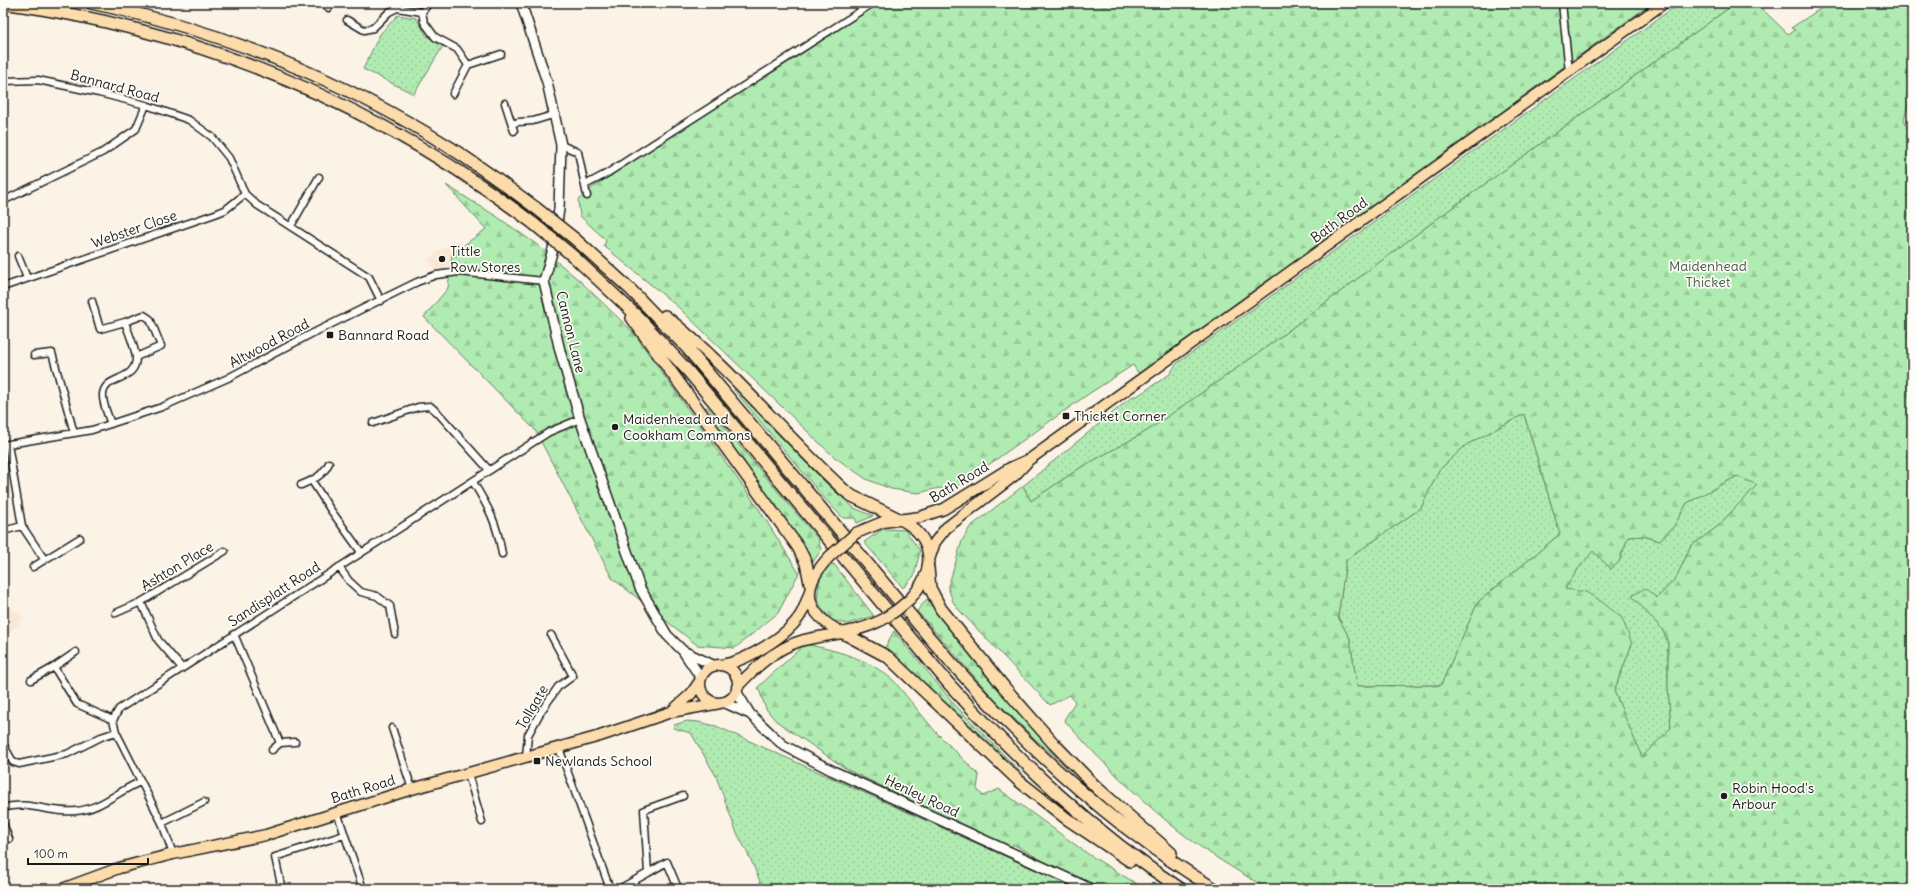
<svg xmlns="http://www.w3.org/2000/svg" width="1915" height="892" viewBox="0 0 1915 892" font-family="Delius,sans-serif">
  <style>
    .built { fill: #fae8d4 }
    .grass { fill: url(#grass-dots); stroke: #668467 }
    .forest { fill: url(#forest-firs); stroke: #668467; fill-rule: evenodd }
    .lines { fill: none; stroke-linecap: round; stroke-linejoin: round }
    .street-casing { stroke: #1c1c1c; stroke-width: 9 }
    .secondary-casing { stroke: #1c1c1c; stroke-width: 12 }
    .primary-casing { stroke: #1c1c1c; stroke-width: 13 }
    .highway-casing { stroke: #1c1c1c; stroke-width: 14 }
    .street { stroke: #fdfcf7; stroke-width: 6 }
    .secondary { stroke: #fdfcf7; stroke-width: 9 }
    .primary { stroke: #fddcac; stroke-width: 10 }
    .highway { stroke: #fddcac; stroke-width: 11 }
    .primary-bridge-casing { stroke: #1c1c1c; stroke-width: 13; stroke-linecap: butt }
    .highway-bridge-casing { stroke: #1c1c1c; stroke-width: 14; stroke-linecap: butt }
    .primary-bridge { stroke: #fddcac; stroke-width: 10 }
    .highway-bridge { stroke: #fddcac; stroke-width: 11 }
    .poi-dot { fill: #1c1c1c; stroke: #fdfcf7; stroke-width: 1.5 }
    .labels { text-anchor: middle; stroke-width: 3.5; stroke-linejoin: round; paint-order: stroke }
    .street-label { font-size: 14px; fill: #1c1c1c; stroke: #fdfcf7 }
    .poi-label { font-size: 14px; fill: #1c1c1c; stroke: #fdfcf7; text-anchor: start }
    .park-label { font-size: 14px; fill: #485a49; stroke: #fdfcf7 }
  </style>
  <defs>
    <pattern id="grass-dots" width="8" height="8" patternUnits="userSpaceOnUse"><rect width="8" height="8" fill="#b0ecb2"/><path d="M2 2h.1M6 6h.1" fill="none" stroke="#97ca98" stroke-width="1.8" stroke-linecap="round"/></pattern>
    <pattern id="forest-firs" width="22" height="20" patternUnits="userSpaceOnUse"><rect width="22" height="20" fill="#b0ecb2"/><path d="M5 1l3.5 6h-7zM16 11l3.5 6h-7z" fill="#97ca98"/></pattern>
  </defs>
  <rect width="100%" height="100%" fill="#fcf3e7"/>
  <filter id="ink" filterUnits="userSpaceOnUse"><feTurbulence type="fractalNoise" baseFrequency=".025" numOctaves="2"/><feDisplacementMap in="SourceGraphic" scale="8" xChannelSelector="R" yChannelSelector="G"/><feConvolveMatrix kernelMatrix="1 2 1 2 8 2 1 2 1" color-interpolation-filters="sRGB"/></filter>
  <g filter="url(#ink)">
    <!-- built -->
    <path class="built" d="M455,240L464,254L442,272L435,270L427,259Z
      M3,601L24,618L3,640Z"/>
    <!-- grass -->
    <path class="grass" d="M1680,3H1736L1449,210L1260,352L1147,431L1080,468L1031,501L1023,486L1133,396H1137L1170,374L1176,364Z
      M398,15L416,18L427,36L443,46L414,94L363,69L380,34Z
      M1524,414L1560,534L1478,602L1441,685L1357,686L1350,639L1338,617L1346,560L1421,508L1439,470L1466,445Z
      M1737,476L1758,484L1717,527L1691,546L1676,578L1657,598L1632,596L1662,629L1668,642V686L1671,728L1642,758L1614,691L1632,644L1565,589L1578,569L1593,550L1619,562L1628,537L1643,536L1660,541L1674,526L1687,503Z
      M687,721L698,722L716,726L1078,889H763L751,860L736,831L716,776L691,733L673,728L674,725Z"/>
    <!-- forest -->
    <path class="forest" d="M878,3H1652L1139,374L1133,365L1087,395L953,490L939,488L918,493L891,489L866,479L833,456L678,307L604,246L606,240L580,216L578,200L593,187Z
      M1736,3H1756L1788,34L1795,30L1791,28L1829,3H1912V91L1904,119L1912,140V889H1268C1234,869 1199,848 1169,823C1131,791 1097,757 1064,720L1075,702L1070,695L1050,705L959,610L953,602L948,587L962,541L970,527L1023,486L1031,501L1080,468L1147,431L1260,352L1449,210ZM1524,414L1560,534L1478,602L1441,685L1357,686L1350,639L1338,617L1346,560L1421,508L1439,470L1466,445ZM1737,476L1757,485L1717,527L1691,546L1676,578L1657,598L1645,588L1632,596L1662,629L1668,642V686L1671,728L1642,757L1614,691L1632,644L1622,618L1602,602L1586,592L1565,589L1578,569L1593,551L1611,569L1619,562L1628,537L1643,536L1660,541L1674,526L1687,503Z
      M446,185L496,216L536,244L580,281L633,332L757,506L799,573L778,613L735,648L697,645L612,578L535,430L424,317L448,288L452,254L486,229Z
      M734,388L826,483L854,508L873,516L857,523L855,518H843L825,499L734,390Z
      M707,407L818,539L821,550L813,562L795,533L704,408Z
      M883,529L905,530L920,551L914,576L903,588L864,542Z
      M834,564L874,616L847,624L831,620L817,602L819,581L825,568Z
      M927,599C979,666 1033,729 1092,790L1033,737L994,699L917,611Z
      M894,631L955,705L1040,792L884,649Z
      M805,644C838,651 868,658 894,681L935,731L979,775L977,789L983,796L999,789L1088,854L1145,889H1102L1055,868L1013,844L1011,848L848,770L776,721L766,709L758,687Z"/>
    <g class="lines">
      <!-- street casing -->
      <g class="street-casing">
        <path id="street" d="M322,3L329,8
          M429,3L422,12L424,22L435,37L457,49L468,65
          M1562,3L1569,72
          M347,20L364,30L373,28L389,12L397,8L422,12
          M3,81L38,80L99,93L146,105L189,120L212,137L229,158L245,194L257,205L369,277L381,301
          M453,94L468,65L501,54
          M505,103L514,131
          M512,124L518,122L533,121L556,114
          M561,145L578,152L587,196
          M585,185L606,174L873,3
          M3,201L103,152L136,129L146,105
          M291,226L319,177
          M18,256L27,278
          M3,287L215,214L225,210L245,194
          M92,301L100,329L125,322
          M34,355L52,353L74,433
          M373,423L418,407L430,406L438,413L489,470
          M111,424C108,415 102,403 103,394C105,375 136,382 136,358C135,346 128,332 125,322L144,315L150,319L161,346L136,357
          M8,444L22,526L44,559
          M3,445L92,430L162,407L228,378L309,335L417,282L436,275L459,272L544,281
          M312,481L330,509L361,552
          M473,482C489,508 497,523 502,554
          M301,485C313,480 323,476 329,463
          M3,531L22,526
          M33,567L80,538
          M339,567L349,581L361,592L377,596L390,606L395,634
          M141,602L158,640L182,668
          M116,613L141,602L225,551
          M234,634L280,743
          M54,667L77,704L113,720
          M31,680L54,667L76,652
          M392,728L412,789
          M3,744L13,762L19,764L67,754L101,737L116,732
          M559,748L610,889
          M272,750L280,743L295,742
          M526,757L528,735L540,713L558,687L573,676L551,635
          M468,774L482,822
          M3,808C27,800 52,814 76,811C101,809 118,791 140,782
          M337,812L363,889
          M3,823L9,839
          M162,823L204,802
          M173,854L162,823L116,732L113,720L119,709L549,432L580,419
          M648,873L667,862L678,888
          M85,880L88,889
          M282,889L275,857L344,835
          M619,889L648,873L644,810L683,796"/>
      </g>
      <!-- secondary casing -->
      <g class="secondary-casing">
        <path id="secondary" d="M521,3L547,82L561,145L559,209L553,249L544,281L560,351L580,419L640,588L667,635L683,651L701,678
          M683,651L715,666
          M736,691L750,714L783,745L831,770L1091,889
          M723,702L750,714"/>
      </g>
      <!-- primary casing -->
      <g class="primary-casing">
        <path id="primary" d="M899,519C936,537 936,570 910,599
          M856,533L883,522L920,517L944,509L1010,468L1030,459L1664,3
          M830,556C800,587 803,613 843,633
          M929,560L935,542L946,528L1015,475L1027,462
          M722,665C746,661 788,636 801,614C805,607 807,599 810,591
          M700 684a19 19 0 1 1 38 0a19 19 0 1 1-38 0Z
          M737,687C755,667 777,647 804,640C832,633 855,634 882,620
          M671,712L691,694L700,681
          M62,889L119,868L173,854L266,835L412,789L600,736L671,712L720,703"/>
      </g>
      <!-- highway casing -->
      <g class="highway-casing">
        <path id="highway" d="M3,3C199,30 377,104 534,224
          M91,3C217,29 342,79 451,148C480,167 508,187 536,208
          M575,239L630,289L687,348L929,637C1012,734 1105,823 1215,889
          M573,256L638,317L688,371L949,684C1019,761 1093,832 1181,889
          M665,316C731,368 783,434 844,490L852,496L899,519
          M632,318L798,547L806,563L810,583
          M928,568L930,588L941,609L1004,687L1054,744L1096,787L1171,853
          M843,633L888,657L1019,781L1067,819L1130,861"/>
      </g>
      <!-- street -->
      <use href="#street" class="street"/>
      <!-- secondary -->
      <use href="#secondary" class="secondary"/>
      <!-- primary -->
      <use href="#primary" class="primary"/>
      <!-- highway -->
      <use href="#highway" class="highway"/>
      <!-- primary-bridge casing -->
      <g class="primary-bridge-casing">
        <path id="primary-bridge" d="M830,556L856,533
          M882,620L897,610L910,599"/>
      </g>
      <!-- highway-bridge casing -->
      <g class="highway-bridge-casing">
        <path id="highway-bridge" d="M536,208L575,239
          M534,224L573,256"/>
      </g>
      <!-- primary-bridge -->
      <use href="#primary-bridge" class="primary-bridge"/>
      <!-- highway-bridge -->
      <use href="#highway-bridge" class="highway-bridge"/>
    </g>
  </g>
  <!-- markers -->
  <g class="poi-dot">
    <circle cx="442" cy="259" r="4"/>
    <rect x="326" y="331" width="8" height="8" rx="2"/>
    <rect x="1062" y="412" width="8" height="8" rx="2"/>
    <circle cx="615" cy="427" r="4"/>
    <rect x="533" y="757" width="8" height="8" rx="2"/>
    <circle cx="1724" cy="796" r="4"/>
  </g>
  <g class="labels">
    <!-- street labels -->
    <g class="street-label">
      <text transform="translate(115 86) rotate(15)" y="5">Bannard Road</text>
      <text transform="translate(1339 220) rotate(-36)" y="5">Bath Road</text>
      <text transform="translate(134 229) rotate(-19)" y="5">Webster Close</text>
      <text transform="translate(571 332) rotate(76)" y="5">Cannon Lane</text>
      <text transform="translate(269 343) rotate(-28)" y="5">Altwood Road</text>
      <text transform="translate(959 482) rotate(-31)" y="5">Bath Road</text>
      <text transform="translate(177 566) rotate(-31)" y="5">Ashton Place</text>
      <text transform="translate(274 594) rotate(-33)" y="5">Sandisplatt Road</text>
      <text transform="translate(532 707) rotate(-60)" y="5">Tollgate</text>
      <text transform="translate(363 789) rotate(-17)" y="5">Bath Road</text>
      <text transform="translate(922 796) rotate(25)" y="5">Henley Road</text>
    </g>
    <!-- poi labels -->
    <g class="poi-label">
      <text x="450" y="256">Tittle<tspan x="450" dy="16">Row Stores</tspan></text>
      <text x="338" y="340">Bannard Road</text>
      <text x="1074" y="421">Thicket Corner</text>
      <text x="623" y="424">Maidenhead and<tspan x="623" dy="16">Cookham Commons</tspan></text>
      <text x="545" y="766">Newlands School</text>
      <text x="1732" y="793">Robin Hood's<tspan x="1732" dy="16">Arbour</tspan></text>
    </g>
    <!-- park labels -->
    <g class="park-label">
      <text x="1708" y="271">Maidenhead<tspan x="1708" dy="16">Thicket</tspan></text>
    </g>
  </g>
  <!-- margin -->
  <rect width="1915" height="892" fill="none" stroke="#fdfcf7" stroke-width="16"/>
  <rect x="8" y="8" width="1899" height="876" fill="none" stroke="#1c1c1c" stroke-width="1.5" filter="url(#ink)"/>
  <!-- scale -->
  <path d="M28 858v6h120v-6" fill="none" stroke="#1c1c1c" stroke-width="2"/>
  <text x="34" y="858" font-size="12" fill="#1c1c1c" stroke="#fdfcf7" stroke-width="3" paint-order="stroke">100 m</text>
</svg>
